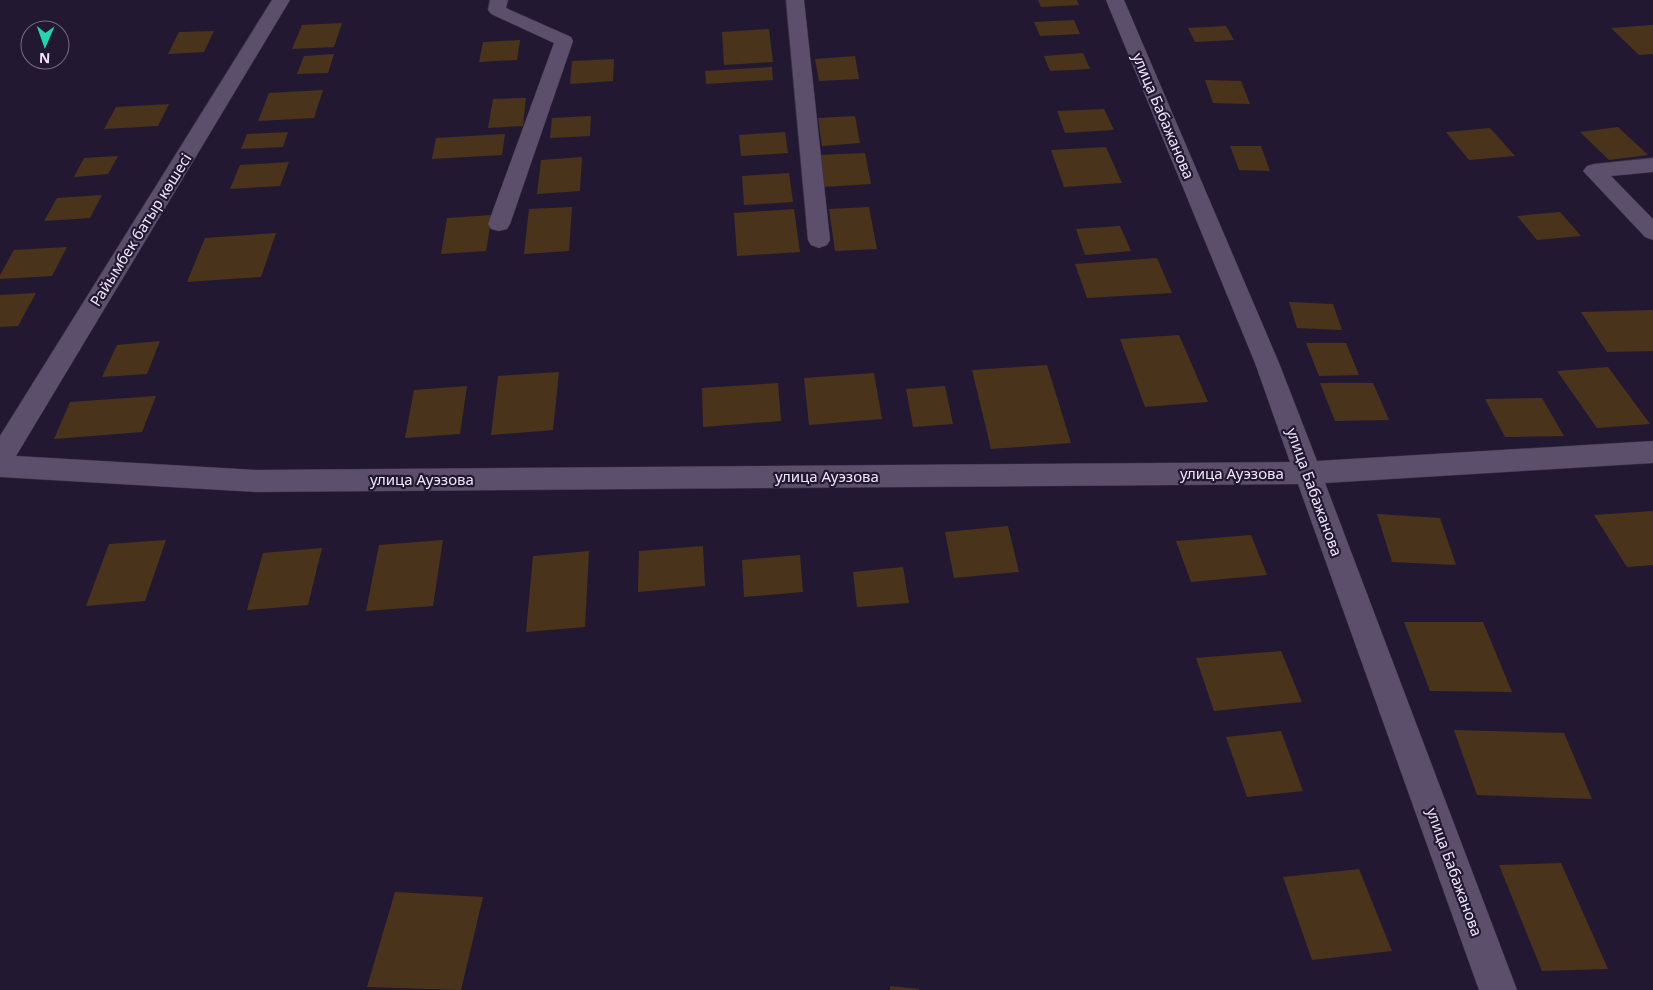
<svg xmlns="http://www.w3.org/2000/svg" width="1653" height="990" viewBox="0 0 1653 990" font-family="'Noto Sans',sans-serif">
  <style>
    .building { fill: #49341b }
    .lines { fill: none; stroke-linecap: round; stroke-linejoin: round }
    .minor-casing { stroke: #393145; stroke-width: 1 }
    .minor { fill: #5b4f6c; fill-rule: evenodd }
    .labels { text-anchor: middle; stroke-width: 4.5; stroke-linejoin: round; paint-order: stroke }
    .street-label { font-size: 15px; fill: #eee7f9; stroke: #231831 }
  </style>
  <rect width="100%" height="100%" fill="#231831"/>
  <!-- building -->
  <path class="building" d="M1038,0H1077L1079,5L1041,7Z
    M1074,20L1080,34L1040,36L1034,22Z
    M342,23L334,47L292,49L302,25Z
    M1653,25V54L1639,55L1611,28Z
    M1226,26L1234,40L1195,42L1188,28Z
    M769,29L773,62L724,65L722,32Z
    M214,31L204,52L168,54L179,32Z
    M520,40L517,60L479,62L483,42Z
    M1083,53L1090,69L1050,71L1044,56Z
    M334,54L328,73L297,74L304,56Z
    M855,56L859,79L819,81L815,59Z
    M614,59L613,81L570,84L572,61Z
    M772,67L773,80L706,84L705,71Z
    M1205,80L1241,81L1250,104L1213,103Z
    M323,90L314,118L258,121L269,93Z
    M526,98L523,126L488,128L493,99Z
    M169,104L158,126L104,129L116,107Z
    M1104,109L1114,130L1065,133L1057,111Z
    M591,116L590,136L550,138L552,118Z
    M855,116L860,143L822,146L818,118Z
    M1618,127L1648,155L1609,160L1580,132Z
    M1490,128L1515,156L1469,160L1446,132Z
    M288,132L283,147L241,149L247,134Z
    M785,132L788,153L741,156L739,135Z
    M505,134L502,155L432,159L436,138Z
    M1230,146H1261L1270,171L1239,170Z
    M1106,147L1122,183L1064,187L1051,150Z
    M865,153L871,184L823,187L819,155Z
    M118,156L108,174L74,177L84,158Z
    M582,157L580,191L537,194L541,160Z
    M289,162L280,186L230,189L240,165Z
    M789,173L793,202L744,205L742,176Z
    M102,195L90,218L44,221L57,198Z
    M572,207L569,251L524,254L529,209Z
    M869,207L877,249L835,251L829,209Z
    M794,209L800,252L737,256L734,213Z
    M1560,212L1581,236L1537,240L1517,216Z
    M492,215L486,251L441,254L447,218Z
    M1120,226L1131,251L1085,255L1076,229Z
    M276,233L261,277L187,282L205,238Z
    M67,247L52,276L0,279V275L14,250Z
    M1157,258L1172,293L1087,298L1075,264Z
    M36,293L18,326L0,327V295Z
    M1289,302L1333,304L1342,330L1297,328Z
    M1653,310V351L1607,352L1581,312Z
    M1179,335L1208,402L1145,407L1120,339Z
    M160,341L147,374L102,377L117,345Z
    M1306,343H1346L1359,375L1319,376Z
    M1047,365L1071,443L991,449L972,370Z
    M1608,367L1650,424L1597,428L1557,371Z
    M559,372L553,430L491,435L498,376Z
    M874,373L882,419L809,425L804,378Z
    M778,383L781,421L703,427L702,388Z
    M1320,383H1373L1389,420L1335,421Z
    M467,386L460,434L405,438L414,390Z
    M945,386L953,424L913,427L906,389Z
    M156,396L142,432L54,439L70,402Z
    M1542,398L1564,436L1505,437L1485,399Z
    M1653,511V565L1627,567L1594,515Z
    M1377,514L1440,518L1456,565L1392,562Z
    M1008,526L1019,572L954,578L945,532Z
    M1251,535L1267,575L1191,582L1176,541Z
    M166,540L145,601L86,606L109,544Z
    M443,540L433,606L366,611L379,545Z
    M703,546L705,586L638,592L639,551Z
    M322,548L308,605L247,610L263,553Z
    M589,551L585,627L526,632L533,556Z
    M800,555L803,592L744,597L742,560Z
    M903,567L909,603L857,607L853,572Z
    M1404,622H1483L1512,692L1430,691Z
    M1281,651L1302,702L1214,711L1196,658Z
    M1454,730L1564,733L1592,799L1477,795Z
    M1281,731L1303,791L1247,797L1226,737Z
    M1561,863L1608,969L1542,971L1499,865Z
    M1359,869L1392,951L1312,960L1283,877Z
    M395,892L483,897L461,990L367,987Z
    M890,986L919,989V990H890Z"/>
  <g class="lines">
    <!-- minor casing -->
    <g class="minor-casing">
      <path id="minor" d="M272,0H290L16,456L256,470L1290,462L1255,363L1106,0H1124L1279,363L1317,461L1653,441V463L1325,483L1517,990H1479L1298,484L256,492L0,477V436Z
        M490,0H508L506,8L571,37L573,41L510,224L507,229L499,231L491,229L488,224L554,43L491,14L488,10Z
        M786,0H804L830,240L827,245L819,248L811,245L808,240Z
        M1653,158V172L1611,176L1653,219V240L1645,237L1583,171L1587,166L1594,164Z"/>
    </g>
    <!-- minor -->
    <use href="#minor" class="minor"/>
  </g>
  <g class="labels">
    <!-- street labels -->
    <g class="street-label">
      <text transform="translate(1163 116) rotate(67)" y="5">улица Бабажанова</text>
      <text transform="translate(141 230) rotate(-58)" y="5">Райымбек батыр көшесі</text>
      <text x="1232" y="479">улица Ауэзова</text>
      <text x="827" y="482">улица Ауэзова</text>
      <text x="422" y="485">улица Ауэзова</text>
      <text transform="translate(1314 492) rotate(70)" y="5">улица Бабажанова</text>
      <text transform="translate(1454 872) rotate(70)" y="5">улица Бабажанова</text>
    </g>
  </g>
  <!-- north arrow -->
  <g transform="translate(45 45) rotate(182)"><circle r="24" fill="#231831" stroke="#746b81"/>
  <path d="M0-4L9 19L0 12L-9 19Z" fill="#20d5b0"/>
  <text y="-8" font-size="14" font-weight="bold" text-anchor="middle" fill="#eee7f9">N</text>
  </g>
</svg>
